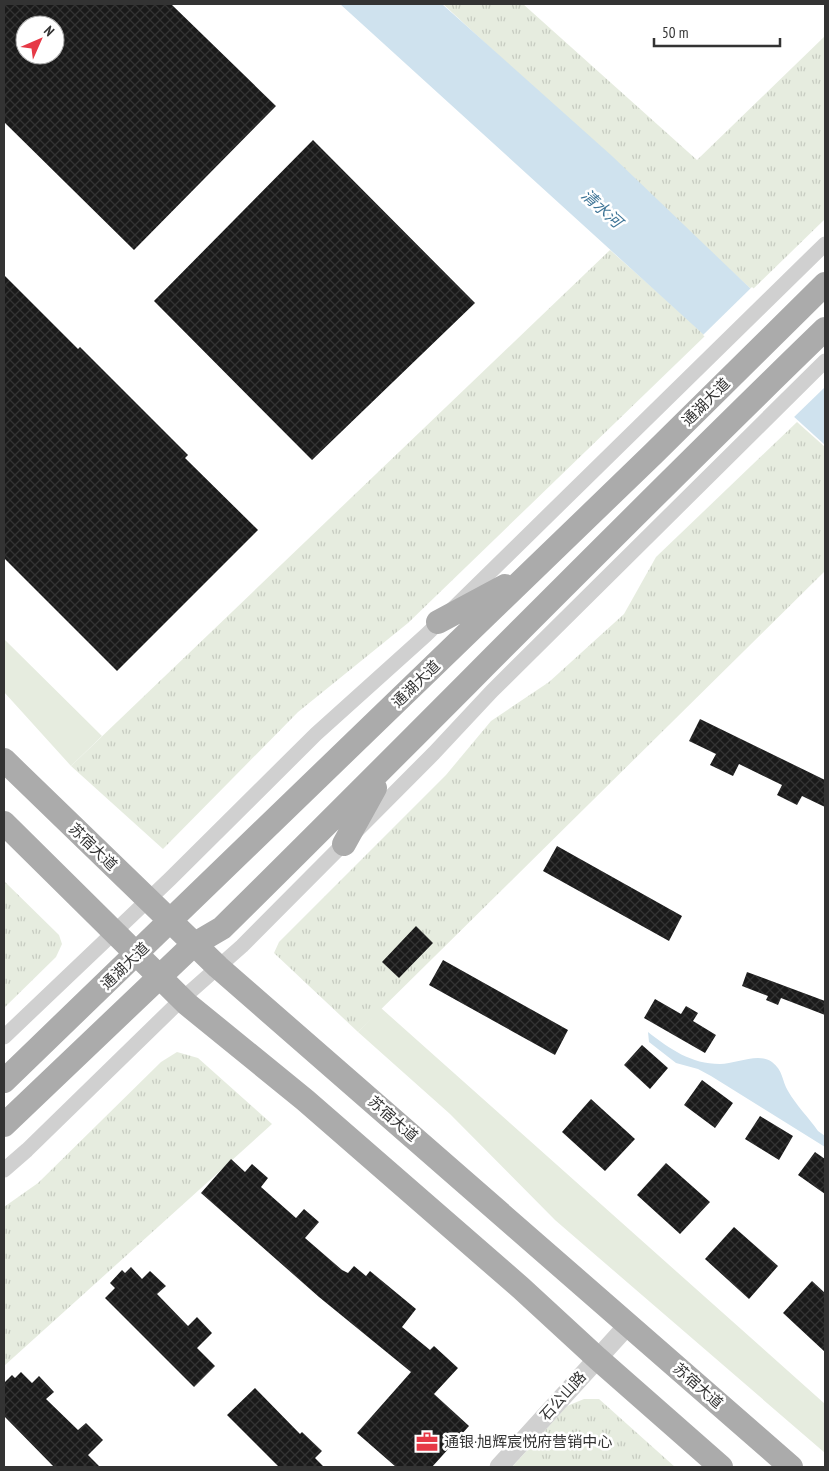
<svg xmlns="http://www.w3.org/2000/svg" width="829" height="1471" viewBox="0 0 829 1471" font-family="'PT Sans Narrow','Noto Sans SC',sans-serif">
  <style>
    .green { fill: #e6ecdf }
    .park { fill: url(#park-tufts) }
    .water { fill: #cfe2ee }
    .pier { fill: #fff }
    .building { fill: url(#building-cross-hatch); fill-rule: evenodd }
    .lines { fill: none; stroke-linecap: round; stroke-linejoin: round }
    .minor { stroke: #d0d0d0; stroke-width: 15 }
    .tertiary { stroke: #d0d0d0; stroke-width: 19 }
    .primary { stroke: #ababab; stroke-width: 24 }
    .labels { text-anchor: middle; stroke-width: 5; stroke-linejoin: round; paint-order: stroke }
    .street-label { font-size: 15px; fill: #333; stroke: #fff }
    .poi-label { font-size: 15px; fill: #333; stroke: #fff; text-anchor: start }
    .water-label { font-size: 16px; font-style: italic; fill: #3f7597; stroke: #fff }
  </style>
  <defs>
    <pattern id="park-tufts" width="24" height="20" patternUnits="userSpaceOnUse" patternTransform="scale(1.25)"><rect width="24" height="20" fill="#e6ecdf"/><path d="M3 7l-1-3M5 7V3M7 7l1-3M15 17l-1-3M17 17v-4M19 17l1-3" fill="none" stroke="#c6cbc0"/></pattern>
    <pattern id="building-cross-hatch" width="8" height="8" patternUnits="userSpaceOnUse" patternTransform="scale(1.25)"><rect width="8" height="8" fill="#1a1a1a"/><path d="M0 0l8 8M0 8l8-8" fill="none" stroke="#333"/></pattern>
  </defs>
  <rect width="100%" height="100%" fill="#fff"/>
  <!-- green -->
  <path class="green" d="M4,639L102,736L71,766L4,692Z
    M381,1008L825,1404V1453L555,1220L450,1114L358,1032Z"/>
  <!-- park -->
  <path class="park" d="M443,4H523L697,160L825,36V219L752,290Z
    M610,250L706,335L408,623L298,712L163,849L71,766Z
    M797,422L825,447V571L358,1032L274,953L279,942L446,775L491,721L549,682L624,614L656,557Z
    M4,881L59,935L62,944L56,957L4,1008Z
    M177,1052L198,1058L272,1124L4,1366V1207L38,1183L161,1062Z
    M584,1399H599L675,1467H512L567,1406Z"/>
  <!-- water -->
  <path class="water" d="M340,4H442L612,156L825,360V445Z
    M648,1032C670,1049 691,1064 720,1064C736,1064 758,1052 772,1062C783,1070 782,1081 788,1091C796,1105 809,1118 818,1131L825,1136V1147L711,1076L698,1069L676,1063L649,1042Z"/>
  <!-- pier -->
  <path class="pier" d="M752,287L825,357V387L792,419L703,335Z"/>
  <!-- building -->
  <path class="building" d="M4,4H171L276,106L134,250L4,122ZM25,25H55V55H25Z
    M313,140L475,303L312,460L154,301Z
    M4,275L78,349L80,347L188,455L185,458L258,530L117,671L4,558Z
    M700,719L825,780V807L802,796L797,805L777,795L782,785L739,764L733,776L710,765L716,754L689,741Z
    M557,846L682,916L669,941L543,871Z
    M416,926L433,943L399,978L382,962Z
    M443,960L568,1030L555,1055L429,985Z
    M747,972L825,1001V1015L781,998L778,1005L766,1000L768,996L742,986Z
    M655,999L681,1014L686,1006L698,1013L693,1021L716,1035L705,1053L644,1018Z
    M642,1045L668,1068L650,1089L624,1065Z
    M702,1080L733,1103L715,1128L684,1105Z
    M591,1099L635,1139L605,1171L562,1132Z
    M760,1116L793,1136L779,1160L745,1139Z
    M815,1152L825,1159V1194L798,1175Z
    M231,1159L245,1172L252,1164L268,1178L261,1187L296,1218L304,1209L319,1222L305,1238L342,1270L348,1273L354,1266L366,1276L370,1271L416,1309L402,1327L430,1350L434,1346L458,1368L434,1394L469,1426L432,1467H396L357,1433L411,1372L319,1297L201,1193Z
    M666,1163L710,1202L680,1234L637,1195Z
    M734,1227L778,1266L749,1299L705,1259Z
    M131,1267L142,1279L150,1271L166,1286L157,1294L188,1326L197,1317L212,1333L197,1348L215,1366L194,1387L105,1298L115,1288L110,1283L122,1270L125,1273Z
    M812,1281L825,1293V1352L783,1313Z
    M21,1372L32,1383L39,1376L54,1392L46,1399L78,1430L86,1423L103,1440L88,1455L100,1467H54L4,1416V1383L12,1375L15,1378Z
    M255,1388L300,1434L302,1432L322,1451L315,1458L324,1467H279L227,1415Z"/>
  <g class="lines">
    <!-- minor -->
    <path class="minor" d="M4,1037L170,879L316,734L426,635L825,244
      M4,1170L27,1150L182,999L242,946L434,753L492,691L825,361"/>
    <!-- tertiary -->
    <path class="tertiary" d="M499,1467L628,1325"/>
    <!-- primary -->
    <path class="primary" d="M438,622L505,586
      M4,760L218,967L791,1467
      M4,823L187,1004L305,1100L521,1288L597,1358L721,1467
      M344,844L375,788
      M4,1081L654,453L825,284
      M4,1125L193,945L222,928C424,729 621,526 825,329"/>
  </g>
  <!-- icons -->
  <defs>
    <g id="office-bare" transform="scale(1.725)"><path d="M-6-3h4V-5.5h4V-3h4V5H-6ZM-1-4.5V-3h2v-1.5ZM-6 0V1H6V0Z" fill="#e63946" stroke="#fff" stroke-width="2.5" paint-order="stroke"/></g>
  </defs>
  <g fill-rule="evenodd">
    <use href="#office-bare" x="427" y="1442"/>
  </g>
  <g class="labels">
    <!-- street labels -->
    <g class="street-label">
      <text transform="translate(706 402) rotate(-45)" y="5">通湖大道</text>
      <text transform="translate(416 684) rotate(-44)" y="5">通湖大道</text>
      <text transform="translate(93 847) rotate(44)" y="5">苏宿大道</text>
      <text transform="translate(125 966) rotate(-44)" y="5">通湖大道</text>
      <text transform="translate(393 1119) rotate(41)" y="5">苏宿大道</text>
      <text transform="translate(698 1386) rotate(41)" y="5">苏宿大道</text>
      <text transform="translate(563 1396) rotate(-48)" y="5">石公山路</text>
    </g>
    <!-- poi labels -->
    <g class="poi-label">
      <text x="444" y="1447">通银·旭辉宸悦府营销中心</text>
    </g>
    <!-- water labels -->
    <g class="water-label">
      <text transform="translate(602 208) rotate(42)" y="6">清水河</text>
    </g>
  </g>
  <!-- border -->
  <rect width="829" height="1471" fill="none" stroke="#333333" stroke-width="10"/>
  <!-- north arrow -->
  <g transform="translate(40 40) rotate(45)"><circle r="24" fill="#ffffff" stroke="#adadad"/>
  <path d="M0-4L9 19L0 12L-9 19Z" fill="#e63946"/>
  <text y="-8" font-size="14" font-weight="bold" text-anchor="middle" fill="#333333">N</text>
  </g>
  <!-- scale -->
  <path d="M654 38v8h126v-8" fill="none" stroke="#333333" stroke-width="2.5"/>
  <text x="662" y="38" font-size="15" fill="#333333" stroke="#ffffff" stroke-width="4" paint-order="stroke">50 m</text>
</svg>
